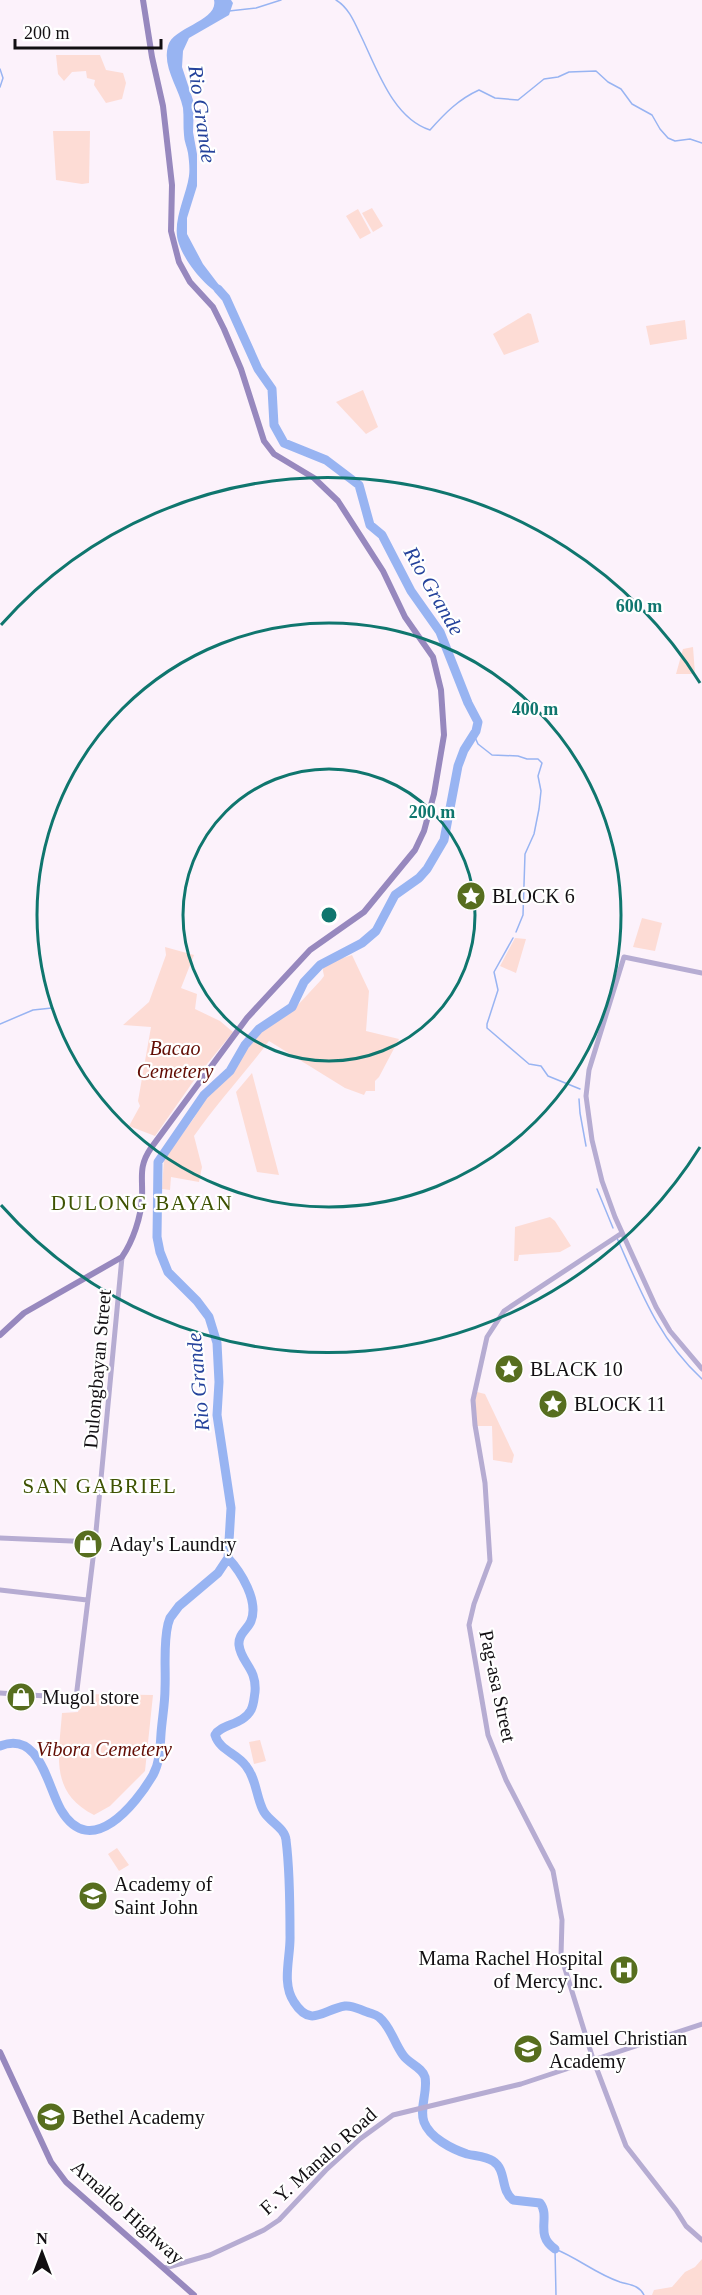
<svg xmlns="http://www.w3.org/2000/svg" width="702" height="2295" viewBox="0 0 702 2295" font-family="Georgia,serif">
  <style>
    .green { fill: #fddcd5 }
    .water { fill: #98b4f2 }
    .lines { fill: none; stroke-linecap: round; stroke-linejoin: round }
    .stream { stroke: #98b4f2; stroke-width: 1.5 }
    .river { stroke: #98b4f2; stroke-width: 9 }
    .tertiary { stroke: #b6acd2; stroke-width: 5 }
    .secondary { stroke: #9788be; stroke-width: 6 }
    .ring { fill: none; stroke: #0f766e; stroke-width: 3 }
    .labels { text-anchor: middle; stroke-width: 4.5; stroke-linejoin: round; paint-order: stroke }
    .poi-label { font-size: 20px; fill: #120f12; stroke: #fff; text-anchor: start }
    .park-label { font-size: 20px; font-style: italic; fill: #620d04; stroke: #fff }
    .street-label { font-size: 20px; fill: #120f12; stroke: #fff }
    .water-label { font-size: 21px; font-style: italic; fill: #24429b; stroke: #fff }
    .neighbourhood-label { font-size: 21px; letter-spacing: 1.5px; fill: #3e5202; stroke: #fff }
    .centre { fill: #0f766e; stroke: #fff; stroke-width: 3 }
    .ring-label { font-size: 18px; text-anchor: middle; font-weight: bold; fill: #0f766e; stroke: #fff; stroke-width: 4.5; stroke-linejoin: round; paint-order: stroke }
  </style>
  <rect width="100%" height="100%" fill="#fcf2fb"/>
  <!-- green -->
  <path class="green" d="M56,55H100L106,70L123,73L126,83L122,99L106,103L94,85L95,80L87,78L86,71L72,72L64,81L58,74Z
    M53,131H90L89,183L82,184L56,180Z
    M372,208L383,226L373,232L362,213Z
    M358,209L371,233L360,239L346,216Z
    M528,313L531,314L539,342L504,355L493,334Z
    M685,320L687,339L650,345L646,326Z
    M363,390L378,427L366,434L336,402Z
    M693,647L695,674H676L683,649Z
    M642,918L662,923L655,951L633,947Z
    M515,938L526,939L516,973L500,966Z
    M165,947L194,955L181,988L197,994L195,1009L220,1021L233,1032L195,1079L155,1136L129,1126L140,1106L138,1101L151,1027L123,1025L149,1002L166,955Z
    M352,955L369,991L366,1031L399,1039L379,1077L375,1081V1091H366L364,1095L345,1088L269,1041C244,1074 217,1103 194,1136L202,1167L199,1182L171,1177L170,1190L162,1189L164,1159L194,1118L206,1097L233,1072L242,1056L266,1026L278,1021L296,1007L321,980L324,976L322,966L324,964Z
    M252,1073L279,1175L257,1172L236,1092Z
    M550,1217L555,1221L571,1246L560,1252L519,1255L518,1261H514L515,1227Z
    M477,1392L485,1394L514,1455L512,1463L493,1460L492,1426H477L475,1400Z
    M82,1694L153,1695L145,1771L110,1806L94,1815C49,1792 59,1755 62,1713L78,1712Z
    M260,1740L266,1761L254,1764L249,1742Z
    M117,1848L129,1865L119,1871L108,1854Z
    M702,2259V2295H652L654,2290L672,2287L685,2272L695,2267Z"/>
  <!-- water -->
  <path class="water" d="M214,0H231L233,3L229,15L189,38L183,51L182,67L194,103L193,132L197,154V186L187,218V234L203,264L222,289L226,298C207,289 186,264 179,244C171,223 186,197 189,176C190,169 189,160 188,153C187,147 184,141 184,135C183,126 184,117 183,108C179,88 162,67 168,46C173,27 219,21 214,0Z"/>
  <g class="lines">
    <!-- stream -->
    <path class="stream" d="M336,0C348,7 354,21 360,34C376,66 392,118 430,130C445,113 459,99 479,90L495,98L518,100L544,79L558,77L569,72L596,71L608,82L621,89L632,104L652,115L660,129L668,138L675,141L690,139L702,143
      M229,11L256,8L281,0
      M0,69L3,78L0,87
      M474,735L478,744L492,755L518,756L527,759H538L542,763L538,776L541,791L539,809L534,834L525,854L523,915L516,932
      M513,938L494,972L498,990L487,1024V1028L529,1064L541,1066L548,1076L580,1089
      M0,1024L33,1010L52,1008
      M579,1099L580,1113L586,1146
      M597,1189L613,1228
      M617,1238C641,1292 658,1338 702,1379
      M556,2295L555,2249C578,2258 596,2274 620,2282C630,2285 639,2285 644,2295"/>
    <!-- river -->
    <path class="river" d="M228,1558C241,1572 259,1601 251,1621C248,1629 238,1634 239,1645C241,1663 257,1668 255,1692C254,1698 254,1704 251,1710C243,1725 221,1724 215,1735C220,1751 237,1753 246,1766C257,1780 256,1798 264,1812C270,1822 285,1828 286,1840C290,1871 290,1904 290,1935C291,1956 281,1983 294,2002C311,2029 324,2009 345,2006C353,2005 360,2010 367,2012C372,2014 375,2014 379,2017C391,2027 394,2043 403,2055C409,2064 422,2067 425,2077C428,2092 419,2108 424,2122C430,2138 452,2149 467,2154C475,2156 486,2156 493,2161C507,2170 500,2190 513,2200L540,2203C551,2217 534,2235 555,2249
      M0,1746C40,1730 47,1786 61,1810C91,1861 136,1804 153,1775C160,1762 160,1748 161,1734C162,1719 165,1704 165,1689C166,1668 163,1645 168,1624L170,1618L179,1606L218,1573L228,1558L231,1508L217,1415L219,1382L217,1343L209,1317L197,1301L168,1272L160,1252L157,1237L158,1162L204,1095L230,1071L245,1045L259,1029L292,1007L304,982L320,965L362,943L376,931L395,895L419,878L427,869L444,840L458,766L464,750L476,731L478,722L468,703L440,632L411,591L382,535L370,525L359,485L326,460L284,443L274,425L272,389L258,369L226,298L218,289"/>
    <!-- tertiary -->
    <path class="tertiary" d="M702,973L624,957L589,1070L586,1096L592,1140L602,1181L615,1217L656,1307L670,1331L702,1369
      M622,1233L504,1311L487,1337L473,1400L475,1425L485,1483L490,1561L474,1604L469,1625L488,1735L506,1780L553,1871L562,1920L561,1956L593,2059L626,2146L676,2210L686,2226L702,2240
      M0,1538L95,1542
      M0,1590L87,1600
      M0,1693L76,1698L95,1542L122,1257
      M165,2268L210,2255L264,2230L279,2220L326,2170L360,2139L393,2115L521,2084L702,2024"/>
    <!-- secondary -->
    <path class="secondary" d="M0,1335L24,1313L122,1257C133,1241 141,1217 142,1198C143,1177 138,1167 151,1148L247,1018L310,950L364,912L415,850L424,831L434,794L444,735L441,690L433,657L405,617L383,571L338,501L314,478L274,454L264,441L241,369L224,329L213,307L190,282L179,262L171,231L172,185L163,106L152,57L143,0
      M0,2052L51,2162L66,2182L194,2295"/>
  </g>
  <!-- distance rings -->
  <g class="ring">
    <circle cx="329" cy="915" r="146"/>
    <circle cx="329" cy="915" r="292"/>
    <path d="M700 1147A438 438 0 0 1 1 1205M1 625A438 438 0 0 1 700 683"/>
  </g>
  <!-- icons -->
  <defs>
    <g id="sight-disc" transform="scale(1.5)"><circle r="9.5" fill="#576e1f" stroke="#fff"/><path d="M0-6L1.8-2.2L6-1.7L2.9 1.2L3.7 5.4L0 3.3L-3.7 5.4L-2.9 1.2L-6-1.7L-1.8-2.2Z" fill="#fff"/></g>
    <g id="shop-disc" transform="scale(1.5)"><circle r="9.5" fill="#576e1f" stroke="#fff"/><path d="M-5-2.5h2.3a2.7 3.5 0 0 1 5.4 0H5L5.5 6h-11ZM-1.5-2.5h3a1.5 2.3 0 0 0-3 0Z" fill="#fff"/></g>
    <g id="school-disc" transform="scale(1.5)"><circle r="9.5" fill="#576e1f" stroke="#fff"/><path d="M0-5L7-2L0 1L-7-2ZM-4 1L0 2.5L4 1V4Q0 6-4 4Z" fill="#fff"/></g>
    <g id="hospital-disc" transform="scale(1.5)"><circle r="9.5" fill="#576e1f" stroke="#fff"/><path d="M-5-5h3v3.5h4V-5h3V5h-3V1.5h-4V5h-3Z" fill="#fff"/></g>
  </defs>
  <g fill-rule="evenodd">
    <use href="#sight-disc" x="471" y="896"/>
    <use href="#sight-disc" x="509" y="1369"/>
    <use href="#sight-disc" x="553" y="1404"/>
    <use href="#shop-disc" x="88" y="1544"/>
    <use href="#shop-disc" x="21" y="1697"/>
    <use href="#school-disc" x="93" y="1896"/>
    <use href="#hospital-disc" x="624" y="1970"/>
    <use href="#school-disc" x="528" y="2049"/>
    <use href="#school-disc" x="51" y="2117"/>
  </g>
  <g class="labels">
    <!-- poi labels -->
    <g class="poi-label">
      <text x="492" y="903">BLOCK 6</text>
      <text x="530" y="1376">BLACK 10</text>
      <text x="574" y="1411">BLOCK 11</text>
      <text x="109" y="1551">Aday's Laundry</text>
      <text x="42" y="1704">Mugol store</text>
      <text x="114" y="1891">Academy of<tspan x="114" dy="23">Saint John</tspan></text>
      <text x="603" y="1965" text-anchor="end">Mama Rachel Hospital<tspan x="603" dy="23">of Mercy Inc.</tspan></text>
      <text x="549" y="2045">Samuel Christian<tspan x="549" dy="23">Academy</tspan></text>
      <text x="72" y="2124">Bethel Academy</text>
    </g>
    <!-- park labels -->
    <g class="park-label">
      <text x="175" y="1055">Bacao<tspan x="175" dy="23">Cemetery</tspan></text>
      <text x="104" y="1756">Vibora Cemetery</text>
    </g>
    <!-- street labels -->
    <g class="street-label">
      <text transform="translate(97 1369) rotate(-85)" y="7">Dulongbayan Street</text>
      <text transform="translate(498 1686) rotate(78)" y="7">Pag-asa Street</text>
      <text transform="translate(318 2161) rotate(-42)" y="7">F. Y. Manalo Road</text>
      <text transform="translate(128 2212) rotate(42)" y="7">Arnaldo Highway</text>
    </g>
    <!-- water labels -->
    <g class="water-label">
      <text transform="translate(202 114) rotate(82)" y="7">Rio Grande</text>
      <text transform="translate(434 591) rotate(60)" y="7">Rio Grande</text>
      <text transform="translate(198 1382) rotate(-95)" y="7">Rio Grande</text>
    </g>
    <!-- neighbourhood labels -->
    <g class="neighbourhood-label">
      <text x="142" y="1210">DULONG BAYAN</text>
      <text x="100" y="1493">SAN GABRIEL</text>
    </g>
  </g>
  <circle cx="329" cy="915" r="9" class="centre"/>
  <g class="ring-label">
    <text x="639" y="612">600 m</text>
    <text x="535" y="715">400 m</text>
    <text x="432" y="818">200 m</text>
  </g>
  <!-- north arrow -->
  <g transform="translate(42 2253)" stroke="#ffffff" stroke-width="4.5" paint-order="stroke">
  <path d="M0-4.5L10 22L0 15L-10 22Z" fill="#120f12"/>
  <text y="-9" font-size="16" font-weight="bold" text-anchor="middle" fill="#120f12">N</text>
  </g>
  <!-- scale -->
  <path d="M15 39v9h146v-9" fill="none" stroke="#120f12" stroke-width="3"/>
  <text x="24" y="39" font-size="18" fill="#120f12" stroke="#ffffff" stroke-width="4.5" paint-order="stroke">200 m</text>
</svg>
